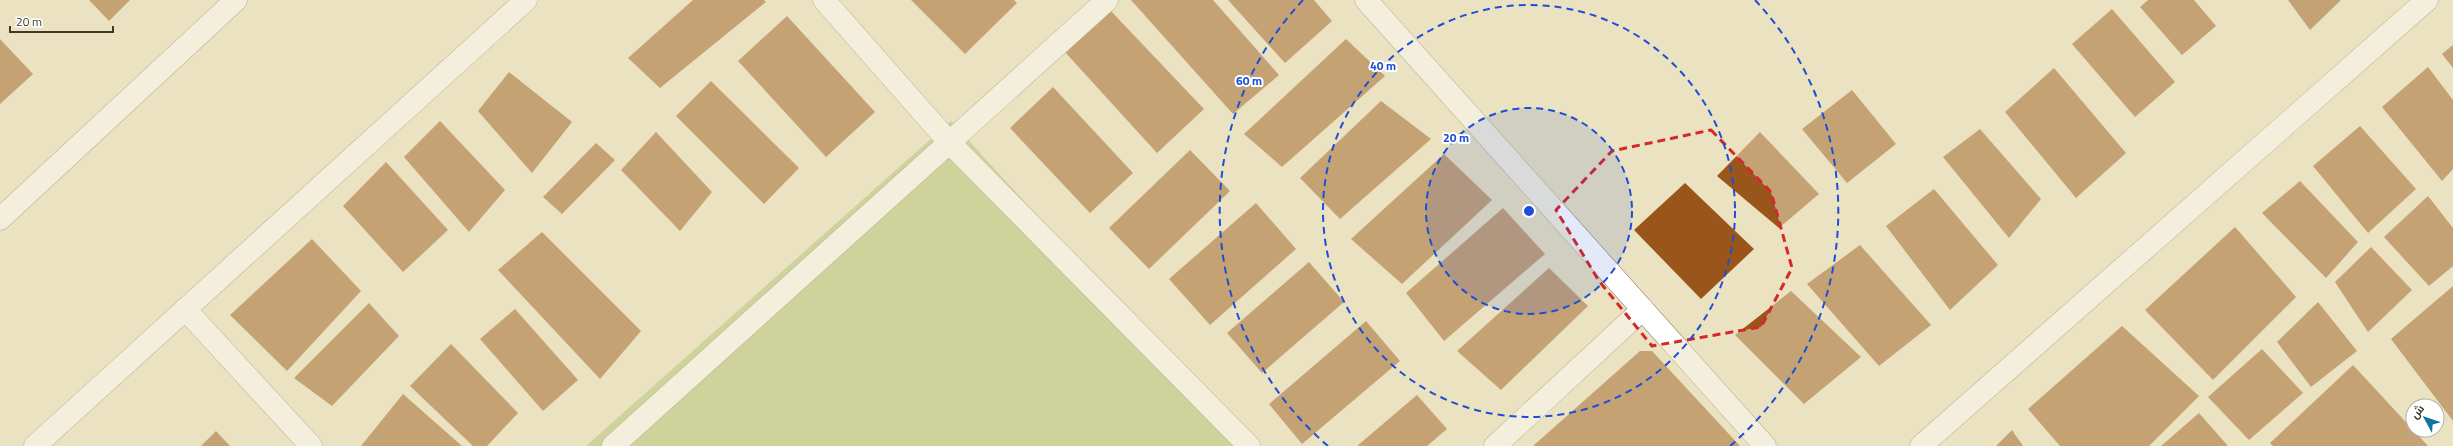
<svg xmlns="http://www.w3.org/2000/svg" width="2453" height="446" viewBox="0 0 2453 446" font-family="'Titillium Web',Cairo,sans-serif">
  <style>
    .green { fill: #aebe6f }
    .building { fill: #9a561a }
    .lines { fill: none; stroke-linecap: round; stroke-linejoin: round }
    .minor-casing { stroke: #827a5c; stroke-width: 23 }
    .minor { stroke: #fff; stroke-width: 22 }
    .marked { fill: none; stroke: #d62828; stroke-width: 3; stroke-dasharray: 8 5; stroke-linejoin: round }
    .ring { fill: none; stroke: #1d4ed8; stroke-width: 2; stroke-dasharray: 7 5 }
    .centre { fill: #1d4ed8; stroke: #fff; stroke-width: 2 }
    .ring-label { font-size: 12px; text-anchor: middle; font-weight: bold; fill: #1d4ed8; stroke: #fff; stroke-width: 4; stroke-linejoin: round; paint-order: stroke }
  </style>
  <rect width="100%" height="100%" fill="#eae2c0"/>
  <!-- green -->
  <path class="green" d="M951,121L1246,446H586Z"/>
  <!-- building -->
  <path class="building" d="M89,0H130L109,21Z
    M693,0H764L766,2L660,88L628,58Z
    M911,0H1014L1017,3L965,54Z
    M1131,0H1213L1279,75L1233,114Z
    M1228,0H1314L1332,21L1285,63Z
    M2148,0H2194L2216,26L2182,55L2140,7Z
    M2288,0H2341L2310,30Z
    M1109,9L1204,109L1157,153L1064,51Z
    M2112,9L2175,82L2135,117L2072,44Z
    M787,16L875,112L826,157L738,61Z
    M0,39L33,74L0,104Z
    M1346,39L1385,76L1282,167L1244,134Z
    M2453,45V68L2442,54Z
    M2428,67L2453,100V169L2442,181L2382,107Z
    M2054,68L2126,153L2076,198L2005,112Z
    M509,72L572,122L532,173L478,111Z
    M711,81L799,168L764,204L676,116Z
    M1053,87L1133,173L1090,213L1010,128Z
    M1852,90L1896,144L1847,183L1802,129Z
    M1381,101L1431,139L1340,219L1300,178Z
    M440,121L505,190L469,232L404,157Z
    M2360,126L2416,189L2368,233L2313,166Z
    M1980,129L2041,199L2009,238L1943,157Z
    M656,132L712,192L680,231L621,170Z
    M1760,132L1819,194L1779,228L1717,176Z
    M596,143L615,160L562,214L543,197Z
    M1190,150L1230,191L1149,269L1109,228Z
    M1444,154L1492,200L1402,284L1351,239Z
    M386,162L448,230L403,272L343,206Z
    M2300,181L2358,242L2326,278L2262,213Z
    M1685,183L1754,249L1701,299L1634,230Z
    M1934,189L1998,265L1950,310L1886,226Z
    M2428,196L2453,228V266L2429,286L2384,237Z
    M1256,203L1296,249L1210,325L1169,279Z
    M1503,208L1545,254L1444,341L1406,293Z
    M2235,227L2296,297L2213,380L2145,310Z
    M542,232L641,331L600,379L498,270Z
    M312,239L361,291L287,371L230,315Z
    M1860,245L1931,325L1879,366L1807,284Z
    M2371,247L2412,290L2368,332L2335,282Z
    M1309,262L1344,302L1262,373L1227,333Z
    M1549,268L1588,306L1501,390L1457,351Z
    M2453,286V421L2391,339Z
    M1791,291L1861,357L1804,404L1735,335Z
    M2318,302L2357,351L2311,387L2277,342Z
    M369,303L399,336L332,406L294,378Z
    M515,309L578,380L543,411L480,339Z
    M1366,321L1400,361L1302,444L1269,404Z
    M2122,326L2199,396L2149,446H2060L2028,409Z
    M451,344L518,413L487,446H473L410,386Z
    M2262,349L2303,393L2249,440L2208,397Z
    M1640,351H1652L1740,446H1533Z
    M2353,365L2428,446H2273L2270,443Z
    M403,394L462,446H361Z
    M1417,395L1447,429L1427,446H1357Z
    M2199,413L2228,446H2161Z
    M2012,430L2023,446H1996Z
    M216,431L230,446H201Z"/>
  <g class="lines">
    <!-- minor casing -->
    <g class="minor-casing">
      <path id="minor" d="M824,0L949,142L1249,446
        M1366,0L1765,446
        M0,219L236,0
        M185,309L311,446
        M35,446L526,0
        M613,446L1107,0
        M1495,446L1643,309
        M1921,446L2427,0"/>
    </g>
    <!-- minor -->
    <use href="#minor" class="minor"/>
  </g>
  <!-- marked area -->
  <path d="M0 0H2453V446H0ZM1711,130L1771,192L1792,268L1761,327L1652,346L1599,281L1556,210L1612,151Z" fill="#eae2c0" fill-opacity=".55" fill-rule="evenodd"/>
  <path class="marked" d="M1711,130L1771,192L1792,268L1761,327L1652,346L1599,281L1556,210L1612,151Z"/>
  <!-- distance rings -->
  <circle cx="1529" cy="211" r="103" fill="#1d4ed8" fill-opacity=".12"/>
  <g class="ring">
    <circle cx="1529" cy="211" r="103"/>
    <circle cx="1529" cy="211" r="206"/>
    <path d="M1328 446A309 309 0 0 1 1303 0M1755 0A309 309 0 0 1 1730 446"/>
  </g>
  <circle cx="1529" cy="211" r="6" class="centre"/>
  <g class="ring-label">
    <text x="1383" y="70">40 m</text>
    <text x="1249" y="85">60 m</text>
    <text x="1456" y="142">20 m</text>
  </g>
  <!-- north arrow -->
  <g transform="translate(2425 418) rotate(310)"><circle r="19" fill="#ffffff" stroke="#b1b0ab"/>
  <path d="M0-3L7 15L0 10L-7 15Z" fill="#1472a0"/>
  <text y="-6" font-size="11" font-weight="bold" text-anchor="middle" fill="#3d3a2c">ش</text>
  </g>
  <!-- scale -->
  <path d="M10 26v6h103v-6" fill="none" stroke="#3d3a2c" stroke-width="2"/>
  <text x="16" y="26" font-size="12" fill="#3d3a2c" stroke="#ffffff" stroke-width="3" paint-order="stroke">20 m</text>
</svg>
